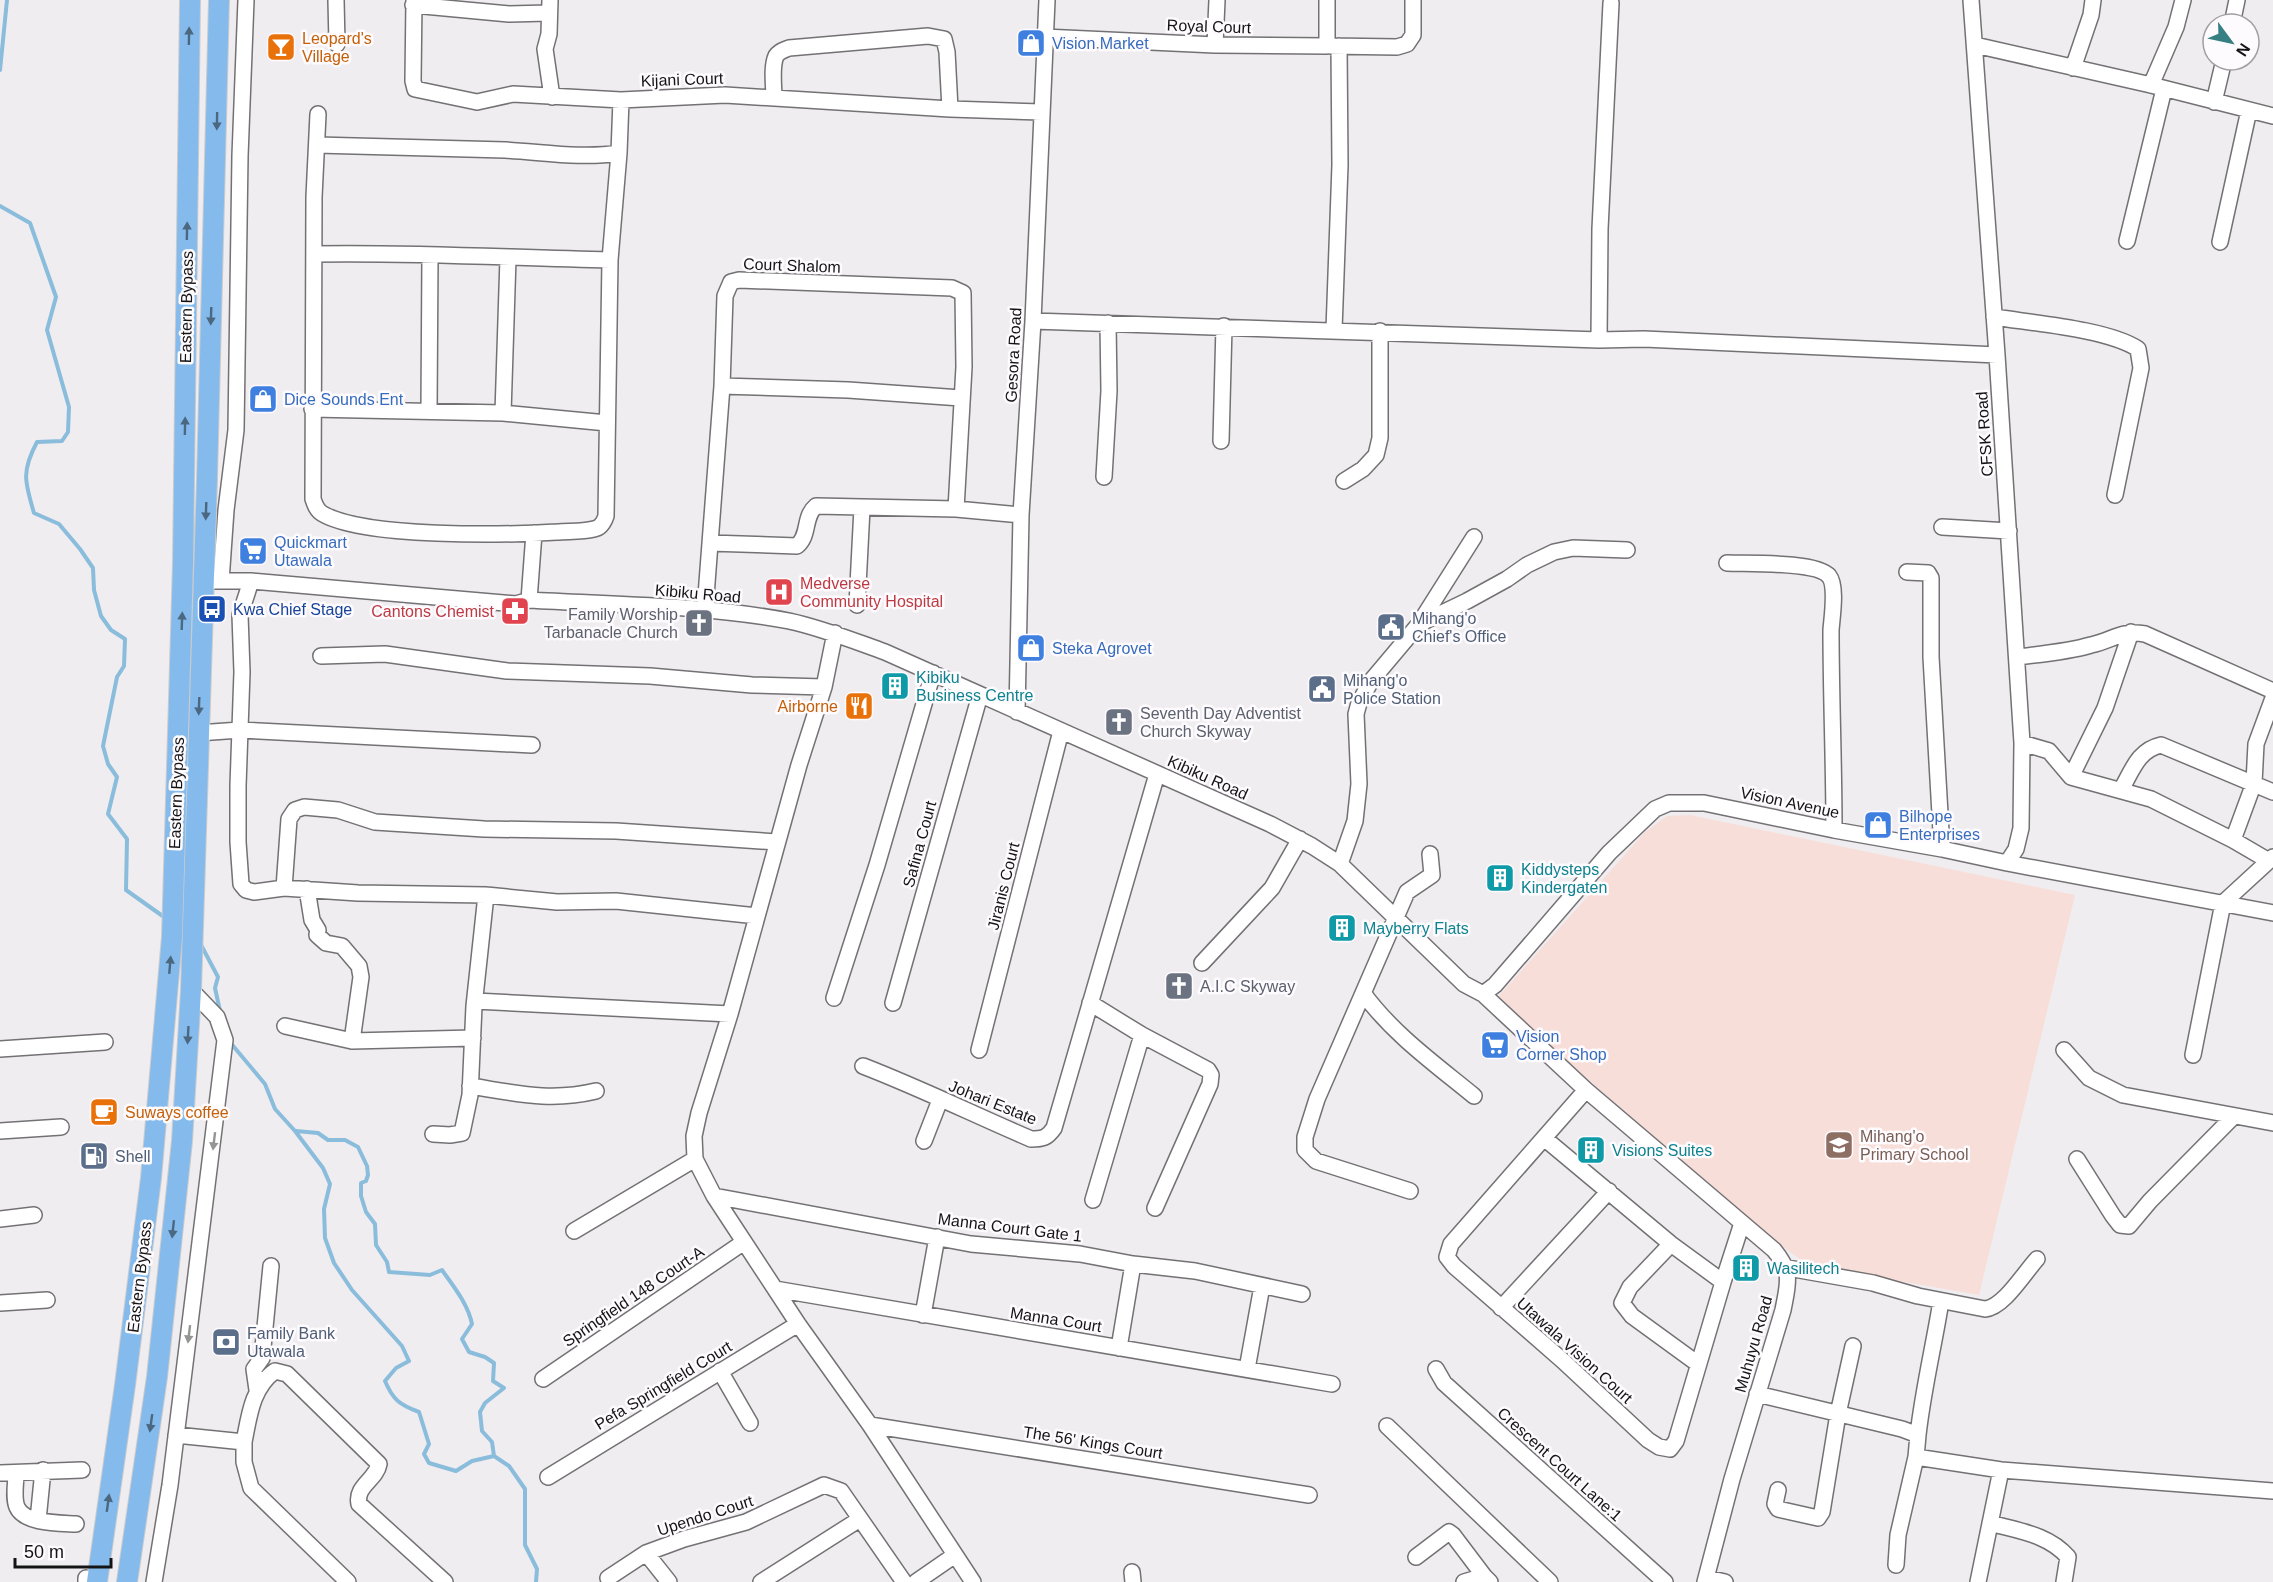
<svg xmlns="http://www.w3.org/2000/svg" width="2273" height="1582" viewBox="0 0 2273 1582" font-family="Arial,sans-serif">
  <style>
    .education { fill: #f8ded8 }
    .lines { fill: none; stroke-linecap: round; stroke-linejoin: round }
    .stream { stroke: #8abcdb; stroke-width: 4 }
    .minor-casing { stroke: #737174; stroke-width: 18 }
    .major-casing { stroke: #cccbcc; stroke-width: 22 }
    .minor { stroke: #fff; stroke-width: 15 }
    .major { stroke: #84bbec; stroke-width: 20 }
    .oneway { fill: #4c6880 }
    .oneway2 { fill: #969596 }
    .labels { text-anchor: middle; stroke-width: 5; stroke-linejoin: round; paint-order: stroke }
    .street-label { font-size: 16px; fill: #151415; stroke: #fefbfe }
    .food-label { font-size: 16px; fill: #c56008; stroke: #fefbfe; text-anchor: start }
    .shop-label { font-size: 16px; fill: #366cbe; stroke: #fefbfe; text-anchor: start }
    .health-label { font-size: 16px; fill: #be3a42; stroke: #fefbfe; text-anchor: start }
    .transit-label { font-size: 16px; fill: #164399; stroke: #fefbfe; text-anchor: start }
    .worship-label { font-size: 16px; fill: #5b616d; stroke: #fefbfe; text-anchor: start }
    .service-label { font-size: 16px; fill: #4e5e75; stroke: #fefbfe; text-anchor: start }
    .culture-label { font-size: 16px; fill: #0d838f; stroke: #fefbfe; text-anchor: start }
    .education-label { font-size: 16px; fill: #785e54; stroke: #fefbfe; text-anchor: start }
  </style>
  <rect width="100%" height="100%" fill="#f0edf1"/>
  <!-- education -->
  <path class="education" d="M1690,815L2075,895L1979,1295L1808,1265L1773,1240L1554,1050L1497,998L1645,832L1667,816Z"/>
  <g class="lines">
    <!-- stream -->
    <path class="stream" d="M0,70L7,0
      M0,206L30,223L56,297L47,330L69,407L68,432L62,441L37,442C21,472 25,482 34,513L59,524L80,549L93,568L94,590L101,616L111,630L125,639L124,666L117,677L103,746L108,764L117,777L108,814L127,839L126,890L164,917
      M200,943L218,977L215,988L220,1011
      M229,1041L265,1084L275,1109L295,1131L323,1168L330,1184L324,1209L325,1238L334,1263L352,1290L402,1346L409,1361L396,1368L385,1381C393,1400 400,1405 419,1412L429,1444L424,1454L429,1463L456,1471L472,1461L494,1456L509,1466L525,1489V1545L537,1569L536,1582
      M296,1131L318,1133L328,1140H345L358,1147L367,1166L368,1175L366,1181L361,1183V1196L366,1212L375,1224L376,1245L387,1262L389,1272L430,1275L442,1270C454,1287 468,1304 472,1324L462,1339L469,1352L485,1357L494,1363L493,1381L504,1388L485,1403L480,1412L482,1431L492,1442L494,1456"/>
    <!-- minor casing -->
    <g class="minor-casing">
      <path id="minor" d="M336,0L337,44
        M414,0L413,81L415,89L477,102L513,94L621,100L725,95L950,109L1041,112
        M550,0L549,34L545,49L552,97
        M1971,0L1997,355L2022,743L2021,828L2016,849L2007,863
        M413,5L509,14L548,13
        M2232,24L2237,0
        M1044,37L1215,45L1327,46V0
        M1215,45L1217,0
        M1975,45L2151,85L2273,116
        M1330,46L1397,47L1407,44L1413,35V0
        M2073,68L2091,15L2093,0
        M2151,85L2176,27L2183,0
        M774,98C774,87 771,67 776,56C779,51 784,50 789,48L928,36L944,39L947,52L950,109
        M2214,102L2224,60
        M318,114L314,197L313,499C315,505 317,511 323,514C365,538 506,535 557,532C569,531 582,532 594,529C601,528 604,522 606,516L610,260L619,153L621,100
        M317,145C380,147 442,148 505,150C543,152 582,159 619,153
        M2127,241L2164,89
        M2220,242L2249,110
        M314,254C412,252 511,258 610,260
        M1994,317C2031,323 2108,329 2138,349L2141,368L2115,495
        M1033,321L1599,340L1644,339L1997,355
        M1334,330L1340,165L1339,46
        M1599,340L1600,229L1611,3
        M722,386L848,390L961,398
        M312,409L503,413L607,423
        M429,411L430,255
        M503,413L508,258
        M1221,441L1224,326
        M1104,477L1109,391L1108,323
        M1344,481L1363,469L1376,455L1380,438V331
        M1942,527L2009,531
        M710,543L797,546C810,535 803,517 816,506L956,509L1021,515
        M1727,563C1747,564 1816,561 1829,576C1837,586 1832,617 1831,630C1831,696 1834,763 1834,830
        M1907,572L1928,573L1931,578V657L1942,849
        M204,581H251L516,604L529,600C616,605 704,605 789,621C822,628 854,641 885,652L1270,824L1312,846L1340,864L1464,984L1483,994L1586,1090L1774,1250C1793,1273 1788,1283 1783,1310L1732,1479L1705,1582
        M221,581L226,510L236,430L240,156L246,0
        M251,581L240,615L242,672L238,786V842L241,884L246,890L254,892L284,888L358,893L486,895L557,902L616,901L757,916
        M529,600L534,533
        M857,605L862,508
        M705,609L722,386L725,296L731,282L739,280L952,288L963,293L964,367L956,509
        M1419,624L1474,537
        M835,633L824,687L799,765L730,1014L699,1113L694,1136L695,1159L714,1196L798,1324L870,1425L973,1582
        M321,656L385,654L507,671L650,676L752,685L824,687
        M2017,657C2042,654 2067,652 2091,645C2113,640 2121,630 2145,634L2273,691
        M1017,712L1021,515L1033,321L1047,0
        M198,733L240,730L532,745
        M2022,743L2049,751L2071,777L2151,799L2233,840L2269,861
        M2071,777L2105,708L2131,632
        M2121,790C2132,771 2138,750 2161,745L2273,792
        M2233,840L2254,783L2256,744L2273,698
        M1340,864L1355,821L1359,784L1356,714L1359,703L1371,681L1419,624L1467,601L1507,579L1527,565L1554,552L1573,548L1627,550
        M284,888L289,819L295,810L304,807L338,810L375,822L484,829L616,831L777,842
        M307,889L312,920L318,930L317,935L326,943L342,946L359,966L361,977L352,1041
        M1202,963L1272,888L1300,839
        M1363,993C1393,1034 1435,1064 1474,1096
        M1483,994L1495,985L1609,853L1655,809L1669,803H1704L1834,830L1942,849L2007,863L2273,913
        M834,998L877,865L933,673
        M475,1001L730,1014
        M893,1003L980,695
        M1090,1003L1142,1035L1208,1070L1211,1075L1210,1084L1155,1208
        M285,1026L352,1041L473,1038
        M0,1049L105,1042
        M979,1050L1061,731
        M2064,1050L2089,1078L2123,1095L2273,1123
        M2193,1055L2223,903L2273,857
        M863,1066C920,1088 975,1115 1031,1139C1043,1139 1047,1138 1054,1128L1157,774
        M470,1086C516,1093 550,1102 596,1091
        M1586,1090L1451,1244L1447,1257L1454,1266L1562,1360L1648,1440L1659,1447L1670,1449L1676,1441L1723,1282
        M0,1131L61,1127
        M433,1134L450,1135L462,1133L470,1095L474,1006L486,895
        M1544,1138L1671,1244L1723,1282L1742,1223
        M924,1141L940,1100
        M2077,1159L2113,1216L2120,1225L2129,1226L2150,1201L2234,1116
        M1410,1191L1316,1161L1305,1150V1137L1317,1099L1407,892L1432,875L1430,854
        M714,1196L971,1244L1080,1254L1133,1264L1195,1271L1302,1294
        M1093,1200L1142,1035
        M0,1219L34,1215
        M574,1231L695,1159
        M1671,1244L1630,1287L1622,1303L1632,1316L1698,1364
        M1788,1268L1873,1283L1918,1296L1985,1309C2004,1307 2024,1273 2037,1259
        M775,1289L1332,1384
        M0,1303L47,1300
        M1501,1308L1609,1191
        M923,1315L937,1237
        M1119,1348L1133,1264
        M1247,1369L1262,1286
        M1436,1369L1444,1383L1665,1582
        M720,1371L750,1423
        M543,1379L744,1242
        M257,1390L254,1369L262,1358L271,1266
        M1757,1394L1902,1429L1918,1435L1916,1457L2001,1470L2273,1491
        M870,1425L1309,1495
        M1387,1426L1550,1582
        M176,1435L244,1442V1462L251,1488L348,1582
        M1918,1435C1923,1390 1934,1345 1941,1301
        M244,1442C249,1417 252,1387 275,1371L287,1374L379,1464C376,1480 355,1486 359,1504L445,1582
        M0,1473L82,1470
        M16,1473C16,1483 13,1498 17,1507C24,1524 60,1523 76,1524
        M548,1477L798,1324
        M1778,1490L1775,1504L1778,1509L1818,1518L1822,1512L1838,1414L1853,1346
        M38,1520L43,1470
        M1990,1523C2018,1531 2048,1534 2068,1557L2064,1582
        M646,1553L669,1582
        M1416,1557L1449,1532L1453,1535L1484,1576
        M1896,1565L1898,1535L1916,1457
        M1132,1572L1133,1582
        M608,1578L646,1553L684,1539L746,1522L824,1485L841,1491L904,1582
        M1707,1578L1725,1582
        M86,1582V1578
        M154,1582L170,1485L225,1040L217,1017L191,990
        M761,1582L860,1519
        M916,1582L955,1555
        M1464,1582L1484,1576L1490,1582
        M1978,1582L2001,1470"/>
    </g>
    <!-- major casing -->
    <g class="major-casing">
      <path id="major" d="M97,1582L125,1385L151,1178L172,937L183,563L190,0
        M127,1582L157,1377L182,1141L191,990L207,479L219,0"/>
    </g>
    <!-- minor -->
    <use href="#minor" class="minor"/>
    <!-- major -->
    <use href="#major" class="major"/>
  </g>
  <!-- one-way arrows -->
  <defs><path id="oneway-solid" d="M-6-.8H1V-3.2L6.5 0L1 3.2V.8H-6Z" transform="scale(1.5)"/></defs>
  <g class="oneway">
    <use href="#oneway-solid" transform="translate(189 36) rotate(-89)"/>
    <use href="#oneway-solid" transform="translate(217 121) rotate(91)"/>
    <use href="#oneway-solid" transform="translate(187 231) rotate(-89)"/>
    <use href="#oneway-solid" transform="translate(211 316) rotate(92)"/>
    <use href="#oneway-solid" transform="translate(185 426) rotate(-89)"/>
    <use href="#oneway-solid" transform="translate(206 511) rotate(92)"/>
    <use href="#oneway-solid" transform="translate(182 621) rotate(-88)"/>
    <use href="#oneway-solid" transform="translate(199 706) rotate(92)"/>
    <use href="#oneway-solid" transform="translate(170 965) rotate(-85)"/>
    <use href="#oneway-solid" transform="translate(188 1035) rotate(93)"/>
    <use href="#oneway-solid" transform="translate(173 1229) rotate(96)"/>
    <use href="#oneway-solid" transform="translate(151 1423) rotate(98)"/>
    <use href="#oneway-solid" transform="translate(108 1503) rotate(-82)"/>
  </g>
  <g class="oneway2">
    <use href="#oneway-solid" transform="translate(214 1141) rotate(97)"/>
    <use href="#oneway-solid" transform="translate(189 1334) rotate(97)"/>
  </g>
  <!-- icons -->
  <defs>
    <g id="shop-square" transform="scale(1.5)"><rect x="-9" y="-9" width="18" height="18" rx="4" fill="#3f7fe0" stroke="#fefbfe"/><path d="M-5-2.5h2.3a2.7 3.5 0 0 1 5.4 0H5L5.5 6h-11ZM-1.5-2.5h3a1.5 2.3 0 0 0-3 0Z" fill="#fff"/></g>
    <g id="bar-square" transform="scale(1.5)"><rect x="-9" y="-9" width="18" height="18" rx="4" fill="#e8710a" stroke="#fefbfe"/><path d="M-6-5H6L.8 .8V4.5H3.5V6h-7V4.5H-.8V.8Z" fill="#fff"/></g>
    <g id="supermarket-square" transform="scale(1.5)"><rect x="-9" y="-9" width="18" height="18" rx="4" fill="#3f7fe0" stroke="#fefbfe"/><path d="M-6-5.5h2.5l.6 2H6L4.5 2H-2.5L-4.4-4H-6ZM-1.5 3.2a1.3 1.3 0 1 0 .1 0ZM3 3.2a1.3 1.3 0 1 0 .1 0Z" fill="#fff"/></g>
    <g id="hospital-square" transform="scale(1.5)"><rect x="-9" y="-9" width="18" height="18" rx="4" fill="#e0444e" stroke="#fefbfe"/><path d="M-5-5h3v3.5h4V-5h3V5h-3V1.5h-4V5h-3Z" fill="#fff"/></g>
    <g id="bus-square" transform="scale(1.5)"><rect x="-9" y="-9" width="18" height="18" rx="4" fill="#1a4fb4" stroke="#fefbfe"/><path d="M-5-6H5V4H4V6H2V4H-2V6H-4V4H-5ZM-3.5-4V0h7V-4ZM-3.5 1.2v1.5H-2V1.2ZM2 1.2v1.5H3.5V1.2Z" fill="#fff"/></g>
    <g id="pharmacy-square" transform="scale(1.5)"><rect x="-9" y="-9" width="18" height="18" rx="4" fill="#e0444e" stroke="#fefbfe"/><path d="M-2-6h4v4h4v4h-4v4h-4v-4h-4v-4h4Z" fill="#fff"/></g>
    <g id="church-square" transform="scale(1.5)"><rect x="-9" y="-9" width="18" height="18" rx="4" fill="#6b7280" stroke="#fefbfe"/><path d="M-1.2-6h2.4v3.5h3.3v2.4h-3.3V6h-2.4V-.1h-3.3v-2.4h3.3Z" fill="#fff"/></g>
    <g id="civic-square" transform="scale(1.5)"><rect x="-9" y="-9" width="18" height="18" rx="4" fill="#5c6f8a" stroke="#fefbfe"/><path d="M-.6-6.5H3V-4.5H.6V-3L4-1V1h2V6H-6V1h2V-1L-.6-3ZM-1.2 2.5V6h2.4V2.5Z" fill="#fff"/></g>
    <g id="building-square" transform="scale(1.5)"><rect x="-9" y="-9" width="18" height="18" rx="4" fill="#0f9aa8" stroke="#fefbfe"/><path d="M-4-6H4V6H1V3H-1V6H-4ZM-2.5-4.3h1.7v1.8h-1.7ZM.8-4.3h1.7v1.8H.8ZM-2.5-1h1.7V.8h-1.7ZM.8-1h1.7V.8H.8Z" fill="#fff"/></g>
    <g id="restaurant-square" transform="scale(1.5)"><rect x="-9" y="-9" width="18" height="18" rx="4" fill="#e8710a" stroke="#fefbfe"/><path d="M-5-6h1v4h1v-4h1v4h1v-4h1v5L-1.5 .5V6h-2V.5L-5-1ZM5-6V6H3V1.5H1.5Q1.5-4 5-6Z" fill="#fff"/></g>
    <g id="cafe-square" transform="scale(1.5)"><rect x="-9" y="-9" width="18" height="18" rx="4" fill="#e8710a" stroke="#fefbfe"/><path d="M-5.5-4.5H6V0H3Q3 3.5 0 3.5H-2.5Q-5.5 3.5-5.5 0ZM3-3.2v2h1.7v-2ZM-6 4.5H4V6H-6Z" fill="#fff"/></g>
    <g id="school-square" transform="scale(1.5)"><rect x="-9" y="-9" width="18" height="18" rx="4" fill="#8d6e63" stroke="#fefbfe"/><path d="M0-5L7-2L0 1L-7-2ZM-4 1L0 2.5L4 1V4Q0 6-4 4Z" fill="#fff"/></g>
    <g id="fuel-square" transform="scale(1.5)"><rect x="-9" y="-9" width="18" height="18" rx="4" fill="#5c6f8a" stroke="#fefbfe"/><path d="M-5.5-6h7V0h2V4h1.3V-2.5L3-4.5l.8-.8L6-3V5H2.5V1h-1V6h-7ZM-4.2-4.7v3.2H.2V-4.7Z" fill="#fff"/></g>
    <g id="bank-square" transform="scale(1.5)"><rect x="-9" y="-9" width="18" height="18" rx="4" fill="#5c6f8a" stroke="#fefbfe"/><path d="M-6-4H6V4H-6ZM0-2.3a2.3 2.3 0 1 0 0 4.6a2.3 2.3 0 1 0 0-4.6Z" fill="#fff"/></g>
  </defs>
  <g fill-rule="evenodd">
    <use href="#shop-square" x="1031" y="43"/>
    <use href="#bar-square" x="281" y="47"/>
    <use href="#shop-square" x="263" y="399"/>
    <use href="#supermarket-square" x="253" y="551"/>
    <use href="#hospital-square" x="779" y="592"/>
    <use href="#bus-square" x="212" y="609"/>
    <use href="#pharmacy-square" x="515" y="611"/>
    <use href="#church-square" x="699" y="623"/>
    <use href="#civic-square" x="1391" y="627"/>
    <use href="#shop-square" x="1031" y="648"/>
    <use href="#building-square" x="895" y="686"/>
    <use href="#civic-square" x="1322" y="689"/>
    <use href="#restaurant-square" x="859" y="706"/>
    <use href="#church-square" x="1119" y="722"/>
    <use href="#shop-square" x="1878" y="825"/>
    <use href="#building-square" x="1500" y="878"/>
    <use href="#building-square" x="1342" y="928"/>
    <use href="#church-square" x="1179" y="986"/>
    <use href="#supermarket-square" x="1495" y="1045"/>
    <use href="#cafe-square" x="104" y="1112"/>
    <use href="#school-square" x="1839" y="1145"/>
    <use href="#building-square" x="1591" y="1150"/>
    <use href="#fuel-square" x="94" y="1156"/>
    <use href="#building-square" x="1746" y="1268"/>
    <use href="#bank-square" x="226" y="1342"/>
  </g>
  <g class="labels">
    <!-- street labels -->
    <g class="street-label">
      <text transform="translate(1209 26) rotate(2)" y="6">Royal Court</text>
      <text transform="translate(682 79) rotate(-2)" y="6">Kijani Court</text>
      <text transform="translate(792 265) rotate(2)" y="6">Court Shalom</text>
      <text transform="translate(186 307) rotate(-89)" y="6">Eastern Bypass</text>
      <text transform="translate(1013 355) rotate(-87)" y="6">Gesora Road</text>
      <text transform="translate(1984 434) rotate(-94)" y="6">CFSK Road</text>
      <text transform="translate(698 593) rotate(5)" y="6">Kibiku Road</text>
      <text transform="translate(1208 777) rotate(24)" y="6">Kibiku Road</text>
      <text transform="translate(176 793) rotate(-88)" y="6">Eastern Bypass</text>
      <text transform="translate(1790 802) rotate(12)" y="6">Vision Avenue</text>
      <text transform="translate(919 844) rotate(-75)" y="6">Safina Court</text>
      <text transform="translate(1003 886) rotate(-76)" y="6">Jiranis Court</text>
      <text transform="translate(993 1102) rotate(22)" y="6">Johari Estate</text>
      <text transform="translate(1010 1227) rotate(7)" y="6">Manna Court Gate 1</text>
      <text transform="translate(139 1277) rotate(-83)" y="6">Eastern Bypass</text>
      <text transform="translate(633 1296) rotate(-34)" y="6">Springfield 148 Court-A</text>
      <text transform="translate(1056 1319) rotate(9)" y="6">Manna Court</text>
      <text transform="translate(1753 1344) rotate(-74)" y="6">Muhuyu Road</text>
      <text transform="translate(1575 1350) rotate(42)" y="6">Utawala Vision Court</text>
      <text transform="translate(663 1385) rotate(-31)" y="6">Pefa Springfield Court</text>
      <text transform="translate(1093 1442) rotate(9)" y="6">The 56' Kings Court</text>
      <text transform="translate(1560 1464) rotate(42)" y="6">Crescent Court Lane:1</text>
      <text transform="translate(705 1515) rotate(-18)" y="6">Upendo Court</text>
    </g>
    <!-- food labels -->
    <g class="food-label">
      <text x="302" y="44">Leopard's<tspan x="302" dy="18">Village</tspan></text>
      <text x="838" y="712" text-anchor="end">Airborne</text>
      <text x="125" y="1118">Suways coffee</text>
    </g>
    <!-- shop labels -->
    <g class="shop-label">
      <text x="1052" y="49">Vision Market</text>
      <text x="284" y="405">Dice Sounds Ent</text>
      <text x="274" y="548">Quickmart<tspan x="274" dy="18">Utawala</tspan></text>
      <text x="1052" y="654">Steka Agrovet</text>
      <text x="1899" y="822">Bilhope<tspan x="1899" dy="18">Enterprises</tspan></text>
      <text x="1516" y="1042">Vision<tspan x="1516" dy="18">Corner Shop</tspan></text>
    </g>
    <!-- health labels -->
    <g class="health-label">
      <text x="800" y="589">Medverse<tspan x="800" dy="18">Community Hospital</tspan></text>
      <text x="494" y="617" text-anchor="end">Cantons Chemist</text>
    </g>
    <!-- transit labels -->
    <g class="transit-label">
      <text x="233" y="615">Kwa Chief Stage</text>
    </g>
    <!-- worship labels -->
    <g class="worship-label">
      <text x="678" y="620" text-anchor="end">Family Worship<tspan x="678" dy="18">Tarbanacle Church</tspan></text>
      <text x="1140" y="719">Seventh Day Adventist<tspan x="1140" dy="18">Church Skyway</tspan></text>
      <text x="1200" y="992">A.I.C Skyway</text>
    </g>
    <!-- service labels -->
    <g class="service-label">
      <text x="1412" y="624">Mihang'o<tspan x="1412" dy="18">Chief's Office</tspan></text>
      <text x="1343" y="686">Mihang'o<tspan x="1343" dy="18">Police Station</tspan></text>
      <text x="115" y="1162">Shell</text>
      <text x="247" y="1339">Family Bank<tspan x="247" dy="18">Utawala</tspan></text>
    </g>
    <!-- culture labels -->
    <g class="culture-label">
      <text x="916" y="683">Kibiku<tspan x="916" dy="18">Business Centre</tspan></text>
      <text x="1521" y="875">Kiddysteps<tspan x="1521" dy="18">Kindergaten</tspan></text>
      <text x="1363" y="934">Mayberry Flats</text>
      <text x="1612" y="1156">Visions Suites</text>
      <text x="1767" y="1274">Wasilitech</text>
    </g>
    <!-- education labels -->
    <g class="education-label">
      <text x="1860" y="1142">Mihang'o<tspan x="1860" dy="18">Primary School</tspan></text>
    </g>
  </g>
  <!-- north arrow -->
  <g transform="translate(2231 42) rotate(123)"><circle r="28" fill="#fefbfe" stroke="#a19fa1" stroke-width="1.5"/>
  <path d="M0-4.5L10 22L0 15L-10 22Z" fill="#367f82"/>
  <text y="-9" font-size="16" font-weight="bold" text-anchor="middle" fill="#151415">N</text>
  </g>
  <!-- scale -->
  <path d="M15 1558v9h96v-9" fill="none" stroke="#151415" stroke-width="3"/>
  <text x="24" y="1558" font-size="18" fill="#151415" stroke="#fefbfe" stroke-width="4.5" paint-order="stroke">50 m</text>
</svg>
